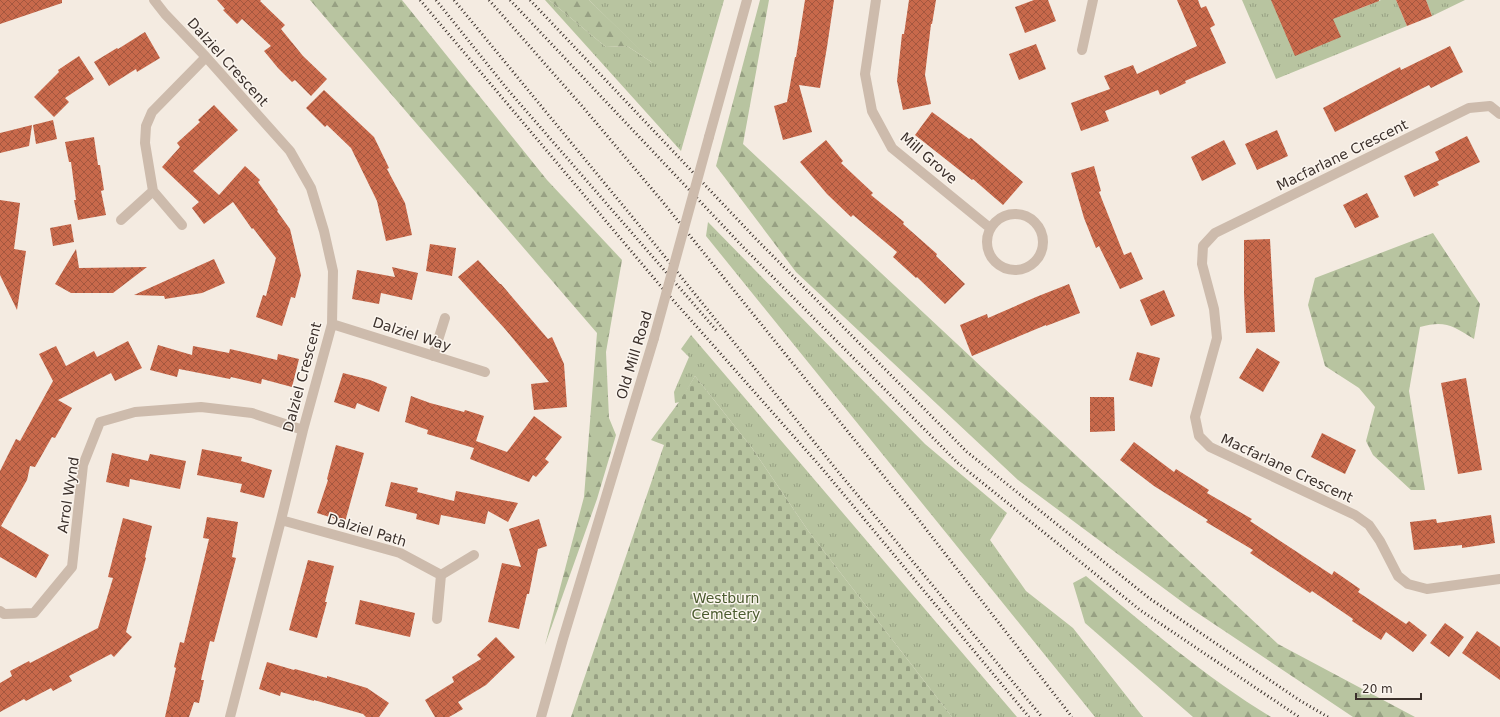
<svg xmlns="http://www.w3.org/2000/svg" width="1500" height="717" viewBox="0 0 1500 717" font-family="'DejaVu Sans',sans-serif">
  <style>
    .grass { fill: url(#grass-tufts) }
    .forest { fill: url(#forest-firs) }
    .cemetery { fill: url(#cemetery-stones) }
    .building { fill: url(#building-cross-hatch) }
    .lines { fill: none; stroke-linecap: round; stroke-linejoin: round }
    .minor { stroke: #cdbbac; stroke-width: 10 }
    .tertiary { stroke: #cdbbac; stroke-width: 10 }
    .rail { stroke: #3b302b; stroke-width: 3; stroke-dasharray: 1 3; stroke-linecap: butt }
    .tertiary-bridge { stroke: #cdbbac; stroke-width: 10 }
    .labels { text-anchor: middle; stroke-width: 3; stroke-linejoin: round; paint-order: stroke }
    .street-label { font-size: 14px; fill: #3b302b; stroke: #fbf5ee }
    .park-label { font-size: 14px; fill: #4a5a2e; stroke: #fbf5ee }
  </style>
  <defs>
    <pattern id="grass-tufts" width="24" height="20" patternUnits="userSpaceOnUse"><rect width="24" height="20" fill="#b8c4a0"/><path d="M3 7l-1-3M5 7V3M7 7l1-3M15 17l-1-3M17 17v-4M19 17l1-3" fill="none" stroke="#97a083"/></pattern>
    <pattern id="forest-firs" width="22" height="20" patternUnits="userSpaceOnUse"><rect width="22" height="20" fill="#b8c4a0"/><path d="M5 1l3.5 6h-7zM16 11l3.5 6h-7z" fill="#97a083"/></pattern>
    <pattern id="cemetery-stones" width="16" height="16" patternUnits="userSpaceOnUse"><rect width="16" height="16" fill="#b8c4a0"/><path d="M2 7V4a2 2 0 0 1 4 0v3zM10 15v-3a2 2 0 0 1 4 0v3z" fill="#97a083"/></pattern>
    <pattern id="building-cross-hatch" width="8" height="8" patternUnits="userSpaceOnUse"><rect width="8" height="8" fill="#c8694b"/><path d="M0 0l8 8M0 8l8-8" fill="none" stroke="#a4573f"/></pattern>
  </defs>
  <rect width="100%" height="100%" fill="#f4ebe1"/>
  <!-- grass -->
  <path class="grass" d="M545,0H549L606,47L627,46L653,63L589,0H724L681,151Z
    M1242,0H1355L1359,9L1381,0H1396L1407,26L1276,79Z
    M1426,0H1465L1432,16Z
    M708,222L925,444L1007,513L990,540L1026,591L1073,628L1143,717H1095L706,236Z
    M691,335L1017,717H952L809,532L752,448L695,376L680,402L675,403L674,392L689,357L681,349Z"/>
  <!-- forest -->
  <path class="forest" d="M310,0H402L547,180L622,260L606,352L609,418L616,435L597,499L545,645L584,497L597,333Z
    M549,0H589L656,65L627,46L606,47Z
    M760,0H769L743,144L1278,644L1415,717H1353L1193,610L1018,480L796,272L716,166Z
    M1433,233L1480,304L1474,339C1453,326 1445,320 1420,327L1409,391L1425,490H1411L1373,455L1366,441L1375,407L1359,388L1325,366L1308,305L1315,278Z
    M1086,576C1145,625 1205,677 1271,717H1193L1085,623L1073,583Z"/>
  <!-- cemetery -->
  <path class="cemetery" d="M695,376L752,448L809,532L952,717H571L664,445L651,440L679,402Z"/>
  <!-- building -->
  <path class="building" d="M0,0H62V3L0,24Z
    M217,0H261L260,1L285,25L281,29L303,56L327,79L311,96L295,80L292,82L278,68L264,51L271,46L242,19L237,24L223,10L225,9Z
    M805,0H834L827,47L820,88L799,85L812,132L783,140L774,106L787,102L795,57H796Z
    M909,0H936L932,24H931L925,75L931,104L903,110L897,81L902,34H904Z
    M1034,0H1048L1056,21L1025,33L1015,7Z
    M1177,0H1198L1201,8L1206,6L1215,25L1210,28L1226,63L1185,81L1186,83L1160,95L1158,90L1105,111L1109,121L1081,131L1071,103L1110,89L1104,76L1133,65L1137,74L1197,46Z
    M1271,0H1379V1L1333,19L1341,37L1295,56Z
    M1396,0H1426L1432,16L1407,26Z
    M145,32L160,58L137,72L136,69L109,86L94,62L117,48L118,49Z
    M1036,44L1046,69L1019,80L1009,54Z
    M1450,46L1463,72L1431,88L1429,85L1335,132L1323,108L1400,67L1401,70Z
    M79,56L94,79L65,98L69,102L54,117L34,97L59,72L58,70Z
    M324,90L374,137L389,168L387,169L405,203L412,235L386,241L377,201L351,148L327,125L325,127L306,108Z
    M214,105L238,130L193,171L219,195L245,166L260,180L258,182L278,210L277,211L290,229L301,275L295,298L291,297L282,326L256,317L263,295L266,296L276,258L253,228L252,229L233,202L204,224L192,208L199,202L162,167L180,147L177,143L200,122L198,120Z
    M932,112L969,139L971,138L1023,182L1003,205L973,179L972,180L915,135Z
    M53,120L57,139L36,144L33,125Z
    M32,125L29,146L0,153V133Z
    M1277,130L1288,156L1257,170L1245,144Z
    M1467,136L1480,162L1437,182L1439,185L1414,197L1404,176L1439,160L1435,152Z
    M94,137L98,165H100L104,190L101,191L106,215L78,220L74,200H76L71,162H69L65,142Z
    M826,140L843,161L841,163L873,193L871,195L904,222L903,224L937,254L936,256L965,284L945,304L917,277L916,278L893,257L897,252L853,215L851,217L827,194L800,162Z
    M1224,140L1236,164L1202,181L1191,157Z
    M1094,166L1101,191L1099,192L1124,255L1131,252L1143,279L1120,289L1099,246L1096,248L1084,218L1071,173Z
    M1367,193L1379,217L1355,228L1343,205Z
    M0,200L20,203L14,249L26,251L17,310L0,275Z
    M71,224L74,242L53,246L50,228Z
    M1270,239L1275,332L1246,333L1244,294V240Z
    M430,244L456,248L452,276L426,271Z
    M76,249L79,268L147,267L113,293H71L55,284Z
    M214,259L225,283L202,293L165,299L164,296L134,295Z
    M478,260L500,284H501L548,339L552,337L564,364L567,407L534,410L531,384L549,382L505,329L458,277Z
    M392,267L418,273L412,300L381,293L379,304L352,299L357,270L395,277Z
    M1069,284L1080,313L1046,326V325L972,356L960,325L987,314L988,318L1036,297Z
    M1164,290L1175,316L1151,326L1140,300Z
    M128,341L142,368L115,381L111,373L58,400L72,408L55,438L52,437L35,467L30,466L27,480L1,526L49,555L36,578L0,557V471L16,439L20,441L53,381L39,354L56,346L66,366L94,351L97,357Z
    M158,345L192,355L193,346L229,353L230,349L277,360L278,354L299,359L292,387L262,379L261,384L231,377L230,379L179,369L177,377L150,370Z
    M1257,348L1280,362L1263,392L1239,378Z
    M1137,352L1160,358L1152,387L1129,380Z
    M343,373L370,380L387,387L379,412L357,403L355,409L334,402Z
    M1466,378L1482,470L1458,474L1441,383Z
    M411,396L430,403L464,412L465,410L484,416L476,441L507,452L534,416L562,437L545,459L549,462L536,477L533,475L529,482L470,459L474,448L427,434L428,430L405,422Z
    M1090,397H1114L1115,431L1090,432Z
    M1322,433L1356,450L1345,474L1311,457Z
    M1134,442L1174,472L1176,469L1209,490L1207,493L1252,519L1250,521L1332,575L1334,571L1360,589L1358,592L1406,624L1409,621L1427,635L1413,652L1386,632L1381,640L1352,621L1353,619L1312,591L1310,593L1250,553L1253,550L1206,522L1208,520L1154,486L1120,460Z
    M336,445L364,453L345,522L317,513L328,480L327,479Z
    M202,449L242,457L241,461L272,470L264,498L240,492L242,484L197,475Z
    M112,453L148,461L150,454L186,461L180,489L130,479L129,487L106,482Z
    M391,482L418,488L417,492L454,501L456,491L518,503L508,522L488,511L485,524L441,515L439,525L416,519L417,514L385,506Z
    M1491,515L1495,543L1462,548V545L1414,550L1410,522L1436,519L1437,523Z
    M207,517L238,522L232,557L236,558L214,642L210,641L201,680H204L199,703L194,702L189,717H165L176,668L174,667L180,642L184,643L209,539L203,538Z
    M123,518L152,526L145,557L146,558L126,632L132,637L114,657L111,654L69,676L72,681L53,691L51,688L26,701L24,699L0,712V683L12,676L10,671L29,661L30,663L98,628L113,578L108,577Z
    M539,519L547,546L538,549L529,594H527L519,629L488,622L502,563L521,567L509,529Z
    M308,560L334,566L325,602H327L317,638L289,630Z
    M360,600L415,613L410,637L355,624Z
    M1445,623L1464,637L1449,657L1430,643Z
    M1477,631L1500,647V680L1462,653Z
    M496,637L515,657L486,685L458,702L463,709L449,717H435L425,700L454,682L452,677L481,659L477,655Z
    M267,662L294,670L295,669L327,678V676L367,688L389,703L379,717H366L363,714L314,700V701L281,692L280,696L259,689Z"/>
  <g class="lines">
    <!-- minor -->
    <path class="minor" d="M154,0L165,14L206,57L290,151L311,188L324,231L333,271L332,324L303,430L281,520L230,717
      M876,0L865,74L872,111L892,148L990,228
      M1082,50L1093,0
      M1500,114L1490,106L1469,108L1215,233L1203,246L1202,264L1214,309L1217,338L1195,417L1199,436L1210,447L1355,515L1369,525L1380,541L1398,576L1408,584L1427,589L1500,579
      M153,191L145,143L146,126L152,112L206,57
      M987 242a28 28 0 1 1 56 0a28 28 0 1 1-56 0Z
      M121,220L153,191L182,225
      M332,324L485,372
      M433,356L445,318
      M281,520L400,553L441,575
      M0,611L4,614L34,613L72,567L83,465L100,422L135,412L201,407L252,413L303,430
      M437,619L441,575L474,555"/>
    <!-- tertiary -->
    <path class="tertiary" d="M709,137L747,0
      M541,717L563,639L654,338"/>
    <!-- rail -->
    <path class="rail" d="M420,0L658,283L820,466L1029,717
      M436,0L508,90L717,331
      M454,0L657,247L840,474L1042,717
      M489,0L582,106L662,201L915,515L1072,717
      M510,0L745,249L958,463L1140,610L1299,717
      M530,0L756,239L967,452L1149,598L1299,700L1328,717"/>
    <!-- tertiary-bridge -->
    <path class="tertiary-bridge" d="M654,338L709,137"/>
  </g>
  <g class="labels">
    <!-- street labels -->
    <g class="street-label">
      <text transform="translate(228 62) rotate(48)" y="5">Dalziel Crescent</text>
      <text transform="translate(1342 155) rotate(-26)" y="5">Macfarlane Crescent</text>
      <text transform="translate(929 158) rotate(41)" y="5">Mill Grove</text>
      <text transform="translate(412 334) rotate(18)" y="5">Dalziel Way</text>
      <text transform="translate(634 355) rotate(-73)" y="5">Old Mill Road</text>
      <text transform="translate(302 377) rotate(-75)" y="5">Dalziel Crescent</text>
      <text transform="translate(1287 468) rotate(25)" y="5">Macfarlane Crescent</text>
      <text transform="translate(68 495) rotate(-81)" y="5">Arrol Wynd</text>
      <text transform="translate(367 530) rotate(17)" y="5">Dalziel Path</text>
    </g>
    <!-- park labels -->
    <g class="park-label">
      <text x="726" y="603">Westburn<tspan x="726" dy="16">Cemetery</tspan></text>
    </g>
  </g>
  <!-- scale -->
  <path d="M1356 693v6h65v-6" fill="none" stroke="#3b302b" stroke-width="2"/>
  <text x="1362" y="693" font-size="12" fill="#3b302b" stroke="#fbf5ee" stroke-width="3" paint-order="stroke">20 m</text>
</svg>
